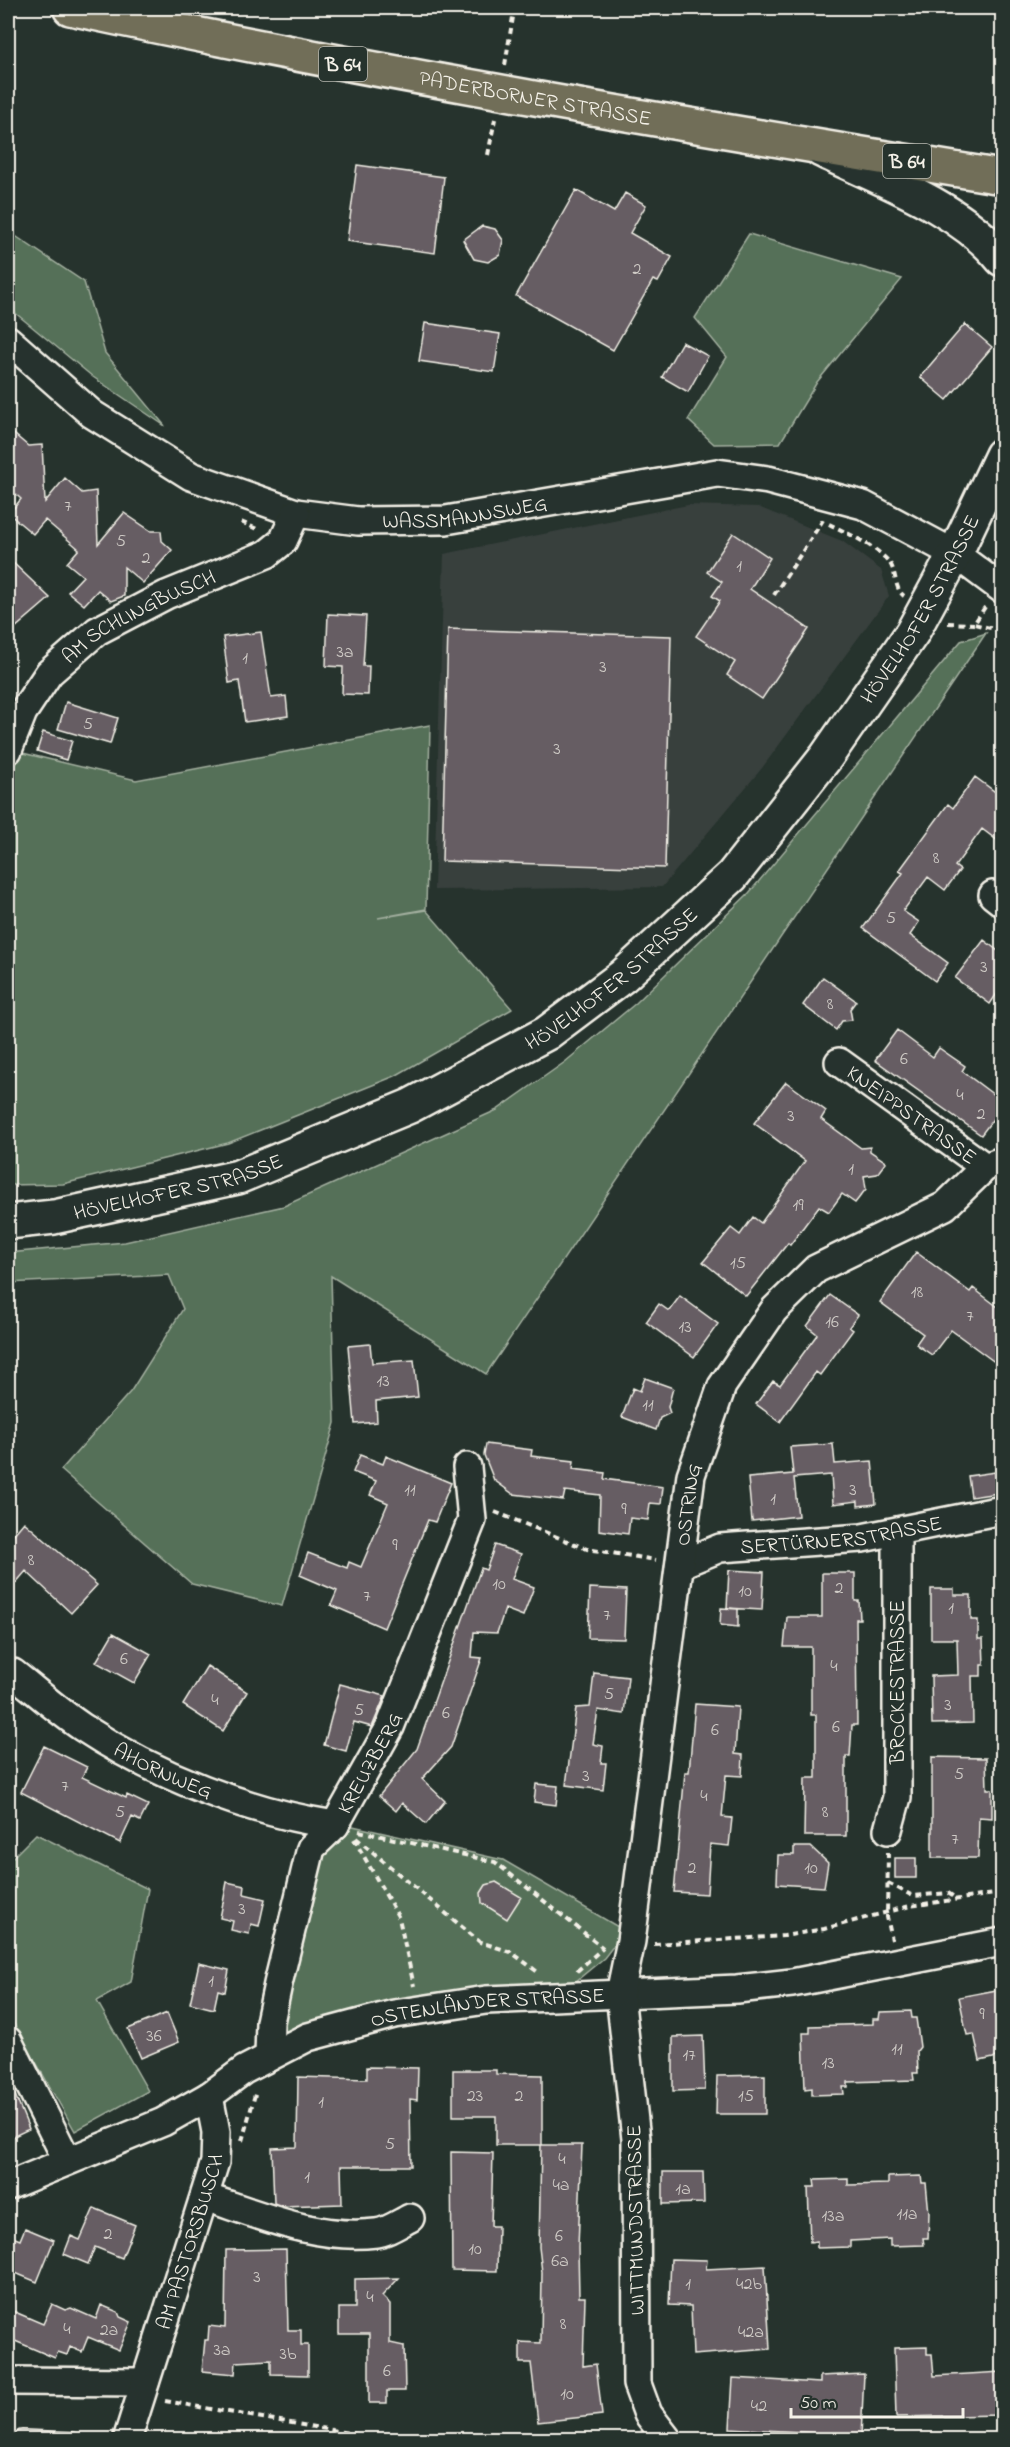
<svg xmlns="http://www.w3.org/2000/svg" width="1010" height="2447" viewBox="0 0 1010 2447" font-family="'Indie Flower',sans-serif">
  <style>
    .built { fill: #39403e }
    .green { fill: #547058; stroke: #a4b0a0; stroke-width: 1.5 }
    .building { fill: #665d64; stroke: #f4f1e8; stroke-width: 1.5 }
    .lines { fill: none; stroke-linecap: round; stroke-linejoin: round }
    .service-casing { stroke: #f4f1e8; stroke-width: 18 }
    .minor-casing { stroke: #f4f1e8; stroke-width: 32 }
    .secondary-casing { stroke: #f4f1e8; stroke-width: 38 }
    .primary-casing { stroke: #f4f1e8; stroke-width: 38 }
    .path { stroke: #f4f1e8; stroke-width: 4; stroke-dasharray: 6 4.5; stroke-linecap: butt }
    .service { stroke: #26332d; stroke-width: 14 }
    .minor { stroke: #26332d; stroke-width: 27 }
    .secondary { stroke: #26332d; stroke-width: 33 }
    .primary { stroke: #716e59; stroke-width: 33 }
    .labels { text-anchor: middle; stroke-width: 4.5; stroke-linejoin: round; paint-order: stroke }
    .number-label { font-size: 18px; fill: #d0ccc7 }
    .shield { fill: #26332d; stroke: #b6b8b0; stroke-width: 1.5 }
    .shield-label { font-size: 20px; font-weight: bold; fill: #f4f1e8 }
    .street-label { font-size: 21px; fill: #f4f1e8; stroke: #26332d }
  </style>
  <rect width="100%" height="100%" fill="#26332d"/>
  <filter id="ink" filterUnits="userSpaceOnUse"><feTurbulence type="fractalNoise" baseFrequency=".0167" numOctaves="2"/><feDisplacementMap in="SourceGraphic" scale="12" xChannelSelector="R" yChannelSelector="G"/><feConvolveMatrix kernelMatrix="1 2 1 2 8 2 1 2 1" color-interpolation-filters="sRGB"/></filter>
  <g filter="url(#ink)">
    <!-- built -->
    <path class="built" d="M688,505L758,507L842,541L881,570L889,596L762,768L662,887L434,890L444,554Z"/>
    <!-- green -->
    <path class="green" d="M8,231L84,282L105,353L165,426L93,377L8,307Z
      M749,234L902,279L817,382L780,443L714,444L688,420L727,357L695,318Z
      M986,633L486,1374L331,1276L335,1423L282,1606L192,1584L61,1470L131,1391L183,1309L169,1275L8,1283V1253L125,1242L284,1206L497,1110L565,1062L636,1003L749,893L961,641Z
      M430,725L426,909L378,918L426,910L512,1009L395,1076L228,1143L63,1184L8,1185V787L14,751L136,780Z
      M344,1824L503,1860L625,1931L604,1958L576,1981L415,1998L279,2034L309,1872Z
      M36,1834L148,1889L131,1982L97,2001L148,2091L75,2131L8,2013V1862Z"/>
    <!-- building -->
    <path class="building" d="M357,165L444,177L435,253L347,241Z
      M576,190L614,212L625,193L646,205L630,233L672,257L658,282L653,280L613,350L516,296Z
      M482,226L495,229L503,240L500,255L488,262L474,259L463,240Z
      M425,323L500,334L494,372L419,361Z
      M965,324L992,347L947,400L920,377Z
      M682,342L708,356L688,392L662,377Z
      M8,429L28,446L42,445L45,502L65,478L82,493L96,491L98,544L124,513L151,531H161L162,541L172,550L143,583L124,567V596L111,601L98,590L84,605L68,592L83,576L67,563L79,549L45,520L33,534L9,514L21,499L8,487Z
      M733,533L770,558L750,589L809,629L762,699L727,675L735,662L696,636L720,601L712,596L722,582L707,572Z
      M8,558L50,598L8,634Z
      M328,614L366,616L363,666H369L368,695L342,694L343,667L326,666Z
      M448,629L671,636L665,868L442,861Z
      M261,632L271,698L286,696L288,716L245,722L239,681L229,683L223,637Z
      M66,702L118,718L110,744L58,729Z
      M43,732L72,741L66,760L37,751Z
      M975,777L1002,797V844L982,829L955,866L960,870L945,890L928,877L903,911L919,922L910,935L948,963L935,981L863,928L903,873L899,871L948,804L953,808Z
      M984,940L1002,954V986L990,1004L955,978Z
      M823,977L856,1001L850,1009L852,1020L842,1021L836,1030L803,1005Z
      M897,1030L933,1057L939,1048L965,1066L962,1071L1002,1101V1107L981,1135L875,1060Z
      M786,1082L826,1111L821,1119L861,1148L870,1147V1151L886,1162L877,1174L864,1176L866,1189L855,1203L842,1194L829,1212L819,1206L790,1245L788,1243L746,1296L703,1262L731,1228L740,1235L753,1217L761,1223L805,1161L754,1123Z
      M916,1252L970,1292L973,1288L1002,1310V1354L996,1363L951,1330L932,1355L916,1344L923,1334L880,1302Z
      M830,1295L858,1315L849,1327L853,1330L820,1375L816,1372L780,1422L756,1404L773,1381L780,1385L816,1336L817,1334L807,1326Z
      M680,1296L718,1324L694,1357L646,1322L659,1304L669,1311Z
      M370,1344L372,1363L414,1360L418,1397L376,1401L377,1422L355,1424L348,1346Z
      M645,1378L673,1388L668,1407L670,1413L660,1418L656,1430L622,1417L633,1388L640,1391Z
      M486,1444L532,1450L531,1456L574,1461L573,1469L605,1473L604,1479L663,1487L661,1504L650,1503L648,1520L630,1518L628,1534L599,1530L600,1495L565,1491L563,1500L513,1494L494,1480L484,1455Z
      M833,1444L835,1464L872,1461L876,1504L858,1506V1501L833,1504L831,1475L794,1478L798,1516L752,1521L748,1478L793,1474L790,1447Z
      M360,1455L383,1464L386,1456L451,1483L435,1522L428,1520L384,1628L331,1605L337,1591L300,1575L308,1553L347,1568L349,1562L361,1567L388,1503L370,1495L376,1481L353,1472Z
      M995,1472L998,1493L971,1497L968,1476Z
      M24,1522L97,1585L71,1613L26,1571L8,1592V1541Z
      M495,1545L521,1554L512,1579L534,1587L523,1616L505,1609L497,1633L474,1632L472,1657L482,1658L451,1747L422,1779L445,1801L426,1824L402,1803L396,1811L379,1796L417,1749L481,1568L486,1570Z
      M729,1570L764,1572L762,1610L727,1608Z
      M822,1573H855V1601H859L860,1619H856L857,1725H852L850,1756H846V1836H804L805,1778H816V1715H811V1647H784L787,1617H822Z
      M590,1588L626,1590L624,1639L588,1638Z
      M931,1589H954V1595H971V1620H978V1639H983L984,1665H981V1676H972L973,1723L932,1724L931,1676L958,1675L957,1639H931Z
      M721,1608L738,1609V1627L720,1625Z
      M113,1633L151,1654L134,1683L96,1662Z
      M207,1666L247,1692L223,1731L183,1705Z
      M594,1673L628,1677L624,1714L598,1710L593,1744L603,1746L601,1763H606L603,1790L566,1785L576,1708L590,1707Z
      M340,1684L385,1696L372,1727L354,1722L346,1751L324,1745Z
      M695,1704L738,1707L735,1754L743,1755L742,1776L726,1775L722,1817L732,1818L729,1846L710,1844L707,1894L674,1892L685,1772H689Z
      M44,1746L87,1767L82,1777L126,1798L127,1795L148,1805L140,1821L132,1817L120,1843L21,1792Z
      M932,1757L986,1758L987,1789H992V1818L979,1817L978,1858H932Z
      M536,1784L558,1786L556,1805L534,1802Z
      M794,1847H811L828,1863L824,1887L777,1884L778,1855H794Z
      M895,1858H916V1878H895Z
      M227,1882L245,1886L244,1894L265,1899L259,1926L251,1924L249,1934L231,1930L233,1921L220,1918Z
      M496,1882L521,1897L507,1919L482,1903L481,1893L486,1885Z
      M199,1963L229,1970L225,1992L218,1990L214,2009L190,2003Z
      M1002,1989V2056L980,2061L974,2034L967,2035L959,1997Z
      M911,2011L912,2018H916L920,2047L917,2051L918,2073H913L914,2080L848,2082V2087H843L844,2094L812,2095V2088L805,2089L803,2033H810V2026L873,2024V2019H879L880,2012Z
      M167,2013L179,2042L141,2058L128,2029Z
      M703,2036L705,2090L673,2091V2037Z
      M367,2067L418,2068L417,2100L410,2099L411,2166H341L342,2204L282,2206L274,2203L272,2148L297,2147L298,2077L367,2079Z
      M453,2070H496V2074L542,2075V2145H496V2116H453Z
      M765,2075V2114H716L717,2076Z
      M8,2078L29,2129L8,2139Z
      M541,2145H582L578,2247L579,2297H585L583,2366L596,2364L602,2415L538,2422L531,2363H520V2342L541,2343L542,2272L539,2247Z
      M451,2152L493,2153L491,2226H498L497,2271L452,2270Z
      M663,2172H703L704,2203L663,2204Z
      M921,2176L922,2183H926L929,2213L928,2238H923L924,2245L890,2246V2239L850,2241V2247L817,2248V2241L810,2242L808,2187H815L814,2180L848,2179V2185L888,2184V2177Z
      M94,2208L135,2225L122,2258L95,2247L88,2264L64,2254L71,2236L80,2240Z
      M25,2228L54,2240L37,2282L8,2270V2235L20,2240Z
      M286,2249L288,2330H301V2345H308V2375L271,2374V2360L236,2362L235,2374L202,2371L205,2340H208L209,2326L225,2328L226,2250Z
      M671,2259L707,2260L706,2269L765,2266L770,2349L693,2355L691,2306L669,2305Z
      M399,2278L382,2296L390,2304V2343L404,2346L405,2391H387V2403H369V2334H339V2308H355V2279Z
      M52,2304L65,2310L71,2308L96,2319L101,2305L118,2312L120,2317L131,2322L119,2350L88,2337L82,2352L70,2347L67,2355L58,2352L55,2358L8,2338V2309L43,2324Z
      M927,2347V2354H932L934,2376L1002,2372V2415L896,2417L894,2348Z
      M864,2374L861,2436L856,2437V2439H823L816,2438V2433L730,2428L733,2378L820,2383V2376Z"/>
    <g class="lines">
      <!-- service casing -->
      <g class="service-casing">
        <path id="service" d="M22,2438L72,2440"/>
      </g>
      <!-- minor casing -->
      <g class="minor-casing">
        <g id="minor">
          <path id="s1" d="M8,340L92,414L191,476L296,513L358,521L446,520L717,473L768,480L863,505L955,554L1002,589"/>
          <path id="s2" d="M8,750L23,712L49,673L97,631L166,595L267,554L283,541L296,513"/>
          <path d="M993,895L1002,902"/>
          <path id="s3" d="M839,1062L985,1167"/>
          <path id="s4" d="M681,1564L720,1548L862,1538L1002,1510"/>
          <path id="s5" d="M13,1673C36,1691 58,1711 82,1727C155,1775 248,1812 335,1825"/>
          <path d="M888,1830L897,1797V1533"/>
          <path d="M8,2041L67,2160"/>
          <path id="s6" d="M269,2057L270,2022L278,1984L311,1848L335,1825L390,1727L472,1520L467,1467"/>
          <path id="s7" d="M8,2186L163,2122L209,2096L244,2070L308,2037L394,2014L486,2000L737,1989L792,1983L1002,1942"/>
          <path d="M205,2197C260,2215 317,2240 376,2233C387,2232 400,2223 410,2218"/>
          <path d="M8,2381L145,2382"/>
          <path id="s8" d="M127,2440L215,2162L216,2132L209,2096"/>
          <path id="s9" d="M668,2440L648,2414L637,2384L636,2139L620,1994L631,1941L691,1475L722,1386L774,1310L816,1269L945,1206L985,1167L1002,1161"/>
        </g>
      </g>
      <!-- secondary casing -->
      <g class="secondary-casing">
        <g id="secondary">
          <path d="M821,150C880,179 960,207 1002,259"/>
          <path id="s10" d="M8,1222L54,1217L238,1177L410,1106L547,1033L623,976L732,876L826,757L912,633L955,554L1002,455"/>
        </g>
      </g>
      <!-- primary casing -->
      <g class="primary-casing">
        <g id="primary">
          <path id="s11" d="M70,8C379,74 691,126 1002,177"/>
        </g>
      </g>
      <!-- path -->
      <path class="path" d="M505,65L513,17
        M488,155L495,119
        M241,522L259,530
        M829,524C849,534 874,545 889,562C897,572 894,589 904,596
        M774,595L823,520
        M985,607L974,624L1002,631
        M948,623L974,624
        M495,1512L587,1549L656,1560
        M359,1831L495,1862L603,1948
        M356,1838L480,1942L511,1952L539,1973
        M354,1839L399,1918L414,1986
        M888,1852L887,1917L892,1940
        M888,1883L913,1896L948,1893L957,1899
        M654,1944L784,1936L824,1929L910,1906L1002,1893
        M577,1971L603,1948
        M242,2141L256,2091
        M165,2401L389,2440"/>
      <!-- service -->
      <use href="#service" class="service"/>
      <!-- minor -->
      <use href="#minor" class="minor"/>
      <!-- secondary -->
      <use href="#secondary" class="secondary"/>
      <!-- primary -->
      <use href="#primary" class="primary"/>
    </g>
  </g>
  <g class="labels">
    <!-- number labels -->
    <g class="number-label">
      <text x="637" y="274">2</text>
      <text x="68" y="511">7</text>
      <text x="121" y="546">5</text>
      <text x="146" y="563">2</text>
      <text x="739" y="571">1</text>
      <text x="345" y="657">3a</text>
      <text x="245" y="663">1</text>
      <text x="603" y="672">3</text>
      <text x="88" y="729">5</text>
      <text x="557" y="754">3</text>
      <text x="936" y="863">8</text>
      <text x="891" y="923">5</text>
      <text x="984" y="972">3</text>
      <text x="830" y="1009">8</text>
      <text x="904" y="1064">6</text>
      <text x="960" y="1100">4</text>
      <text x="981" y="1119">2</text>
      <text x="791" y="1121">3</text>
      <text x="851" y="1174">1</text>
      <text x="798" y="1210">19</text>
      <text x="738" y="1268">15</text>
      <text x="917" y="1297">18</text>
      <text x="970" y="1321">7</text>
      <text x="832" y="1327">16</text>
      <text x="685" y="1332">13</text>
      <text x="383" y="1386">13</text>
      <text x="648" y="1410">11</text>
      <text x="410" y="1495">11</text>
      <text x="853" y="1495">3</text>
      <text x="773" y="1504">1</text>
      <text x="624" y="1514">9</text>
      <text x="395" y="1550">9</text>
      <text x="31" y="1565">8</text>
      <text x="499" y="1589">10</text>
      <text x="839" y="1593">2</text>
      <text x="745" y="1596">10</text>
      <text x="367" y="1601">7</text>
      <text x="951" y="1613">1</text>
      <text x="607" y="1620">7</text>
      <text x="124" y="1664">6</text>
      <text x="834" y="1671">4</text>
      <text x="609" y="1699">5</text>
      <text x="215" y="1705">4</text>
      <text x="948" y="1710">3</text>
      <text x="359" y="1715">5</text>
      <text x="446" y="1718">6</text>
      <text x="836" y="1732">6</text>
      <text x="715" y="1735">6</text>
      <text x="959" y="1779">5</text>
      <text x="586" y="1781">3</text>
      <text x="65" y="1791">7</text>
      <text x="704" y="1801">4</text>
      <text x="120" y="1817">5</text>
      <text x="825" y="1817">8</text>
      <text x="955" y="1844">7</text>
      <text x="692" y="1873">2</text>
      <text x="811" y="1873">10</text>
      <text x="242" y="1914">3</text>
      <text x="211" y="1986">1</text>
      <text x="982" y="2019">9</text>
      <text x="154" y="2041">36</text>
      <text x="897" y="2054">11</text>
      <text x="689" y="2060">17</text>
      <text x="828" y="2068">13</text>
      <text x="475" y="2101">23</text>
      <text x="519" y="2101">2</text>
      <text x="746" y="2101">15</text>
      <text x="321" y="2107">1</text>
      <text x="390" y="2149">5</text>
      <text x="562" y="2164">4</text>
      <text x="307" y="2182">1</text>
      <text x="561" y="2190">4a</text>
      <text x="683" y="2194">1a</text>
      <text x="907" y="2219">11a</text>
      <text x="833" y="2221">13a</text>
      <text x="108" y="2239">2</text>
      <text x="559" y="2241">6</text>
      <text x="475" y="2254">10</text>
      <text x="560" y="2266">6a</text>
      <text x="257" y="2282">3</text>
      <text x="688" y="2289">1</text>
      <text x="749" y="2289">42b</text>
      <text x="370" y="2302">4</text>
      <text x="563" y="2329">8</text>
      <text x="67" y="2334">4</text>
      <text x="109" y="2335">2a</text>
      <text x="751" y="2337">42a</text>
      <text x="222" y="2355">3a</text>
      <text x="288" y="2359">3b</text>
      <text x="387" y="2376">6</text>
      <text x="567" y="2399">10</text>
      <text x="759" y="2411">42</text>
    </g>
    <!-- shield labels -->
    <g class="shield">
      <rect x="319" y="47" width="48" height="34" rx="4.5"/>
      <rect x="883" y="144" width="48" height="34" rx="4.5"/>
    </g>
    <g class="shield-label">
      <text x="343" y="71">B 64</text>
      <text x="907" y="168">B 64</text>
    </g>
    <!-- street labels -->
    <g class="street-label">
      <text dy="7" stroke="none"><textPath href="#s11" startOffset="474">PADERBORNER STRASSE</textPath></text>
      <text dy="7" stroke="none"><textPath href="#s1" startOffset="510">WASSMANNSWEG</textPath></text>
      <text dy="7" stroke="none"><textPath href="#s10" startOffset="1146">HÖVELHOFER STRASSE</textPath></text>
      <text dy="7" stroke="none"><textPath href="#s2" startOffset="195">AM SCHLINGBUSCH</textPath></text>
      <text dy="7" stroke="none"><textPath href="#s10" startOffset="660">HÖVELHOFER STRASSE</textPath></text>
      <text dy="7" stroke="none"><textPath href="#s3" startOffset="90">KNEIPPSTRASSE</textPath></text>
      <text dy="7" stroke="none"><textPath href="#s10" startOffset="174">HÖVELHOFER STRASSE</textPath></text>
      <text dy="7" stroke="none"><textPath href="#s9" startOffset="950">OSTRING</textPath></text>
      <text dy="7" stroke="none"><textPath href="#s4" startOffset="164">SERTÜRNERSTRASSE</textPath></text>
      <text transform="translate(897 1682) rotate(-90)" y="7">BROCKESTRASSE</text>
      <text dy="7" stroke="none"><textPath href="#s6" startOffset="318">KREUZBERG</textPath></text>
      <text dy="7" stroke="none"><textPath href="#s5" startOffset="180">AHORNWEG</textPath></text>
      <text dy="7" stroke="none"><textPath href="#s7" startOffset="519">OSTENLÄNDER STRASSE</textPath></text>
      <text transform="translate(635 2220) rotate(-91)" y="7">WITTMUNDSTRASSE</text>
      <text dy="7" stroke="none"><textPath href="#s8" startOffset="208">AM PASTORSBUSCH</textPath></text>
    </g>
  </g>
  <!-- margin -->
  <rect width="1010" height="2447" fill="none" stroke="#26332d" stroke-width="30"/>
  <rect x="15" y="15" width="980" height="2417" fill="none" stroke="#f4f1e8" stroke-width="2" filter="url(#ink)"/>
  <!-- scale -->
  <path d="M791 2408v9h172v-9" fill="none" stroke="#f4f1e8" stroke-width="3"/>
  <text x="800" y="2408" font-size="18" fill="#f4f1e8" stroke="#26332d" stroke-width="4.5" paint-order="stroke">50 m</text>
</svg>
